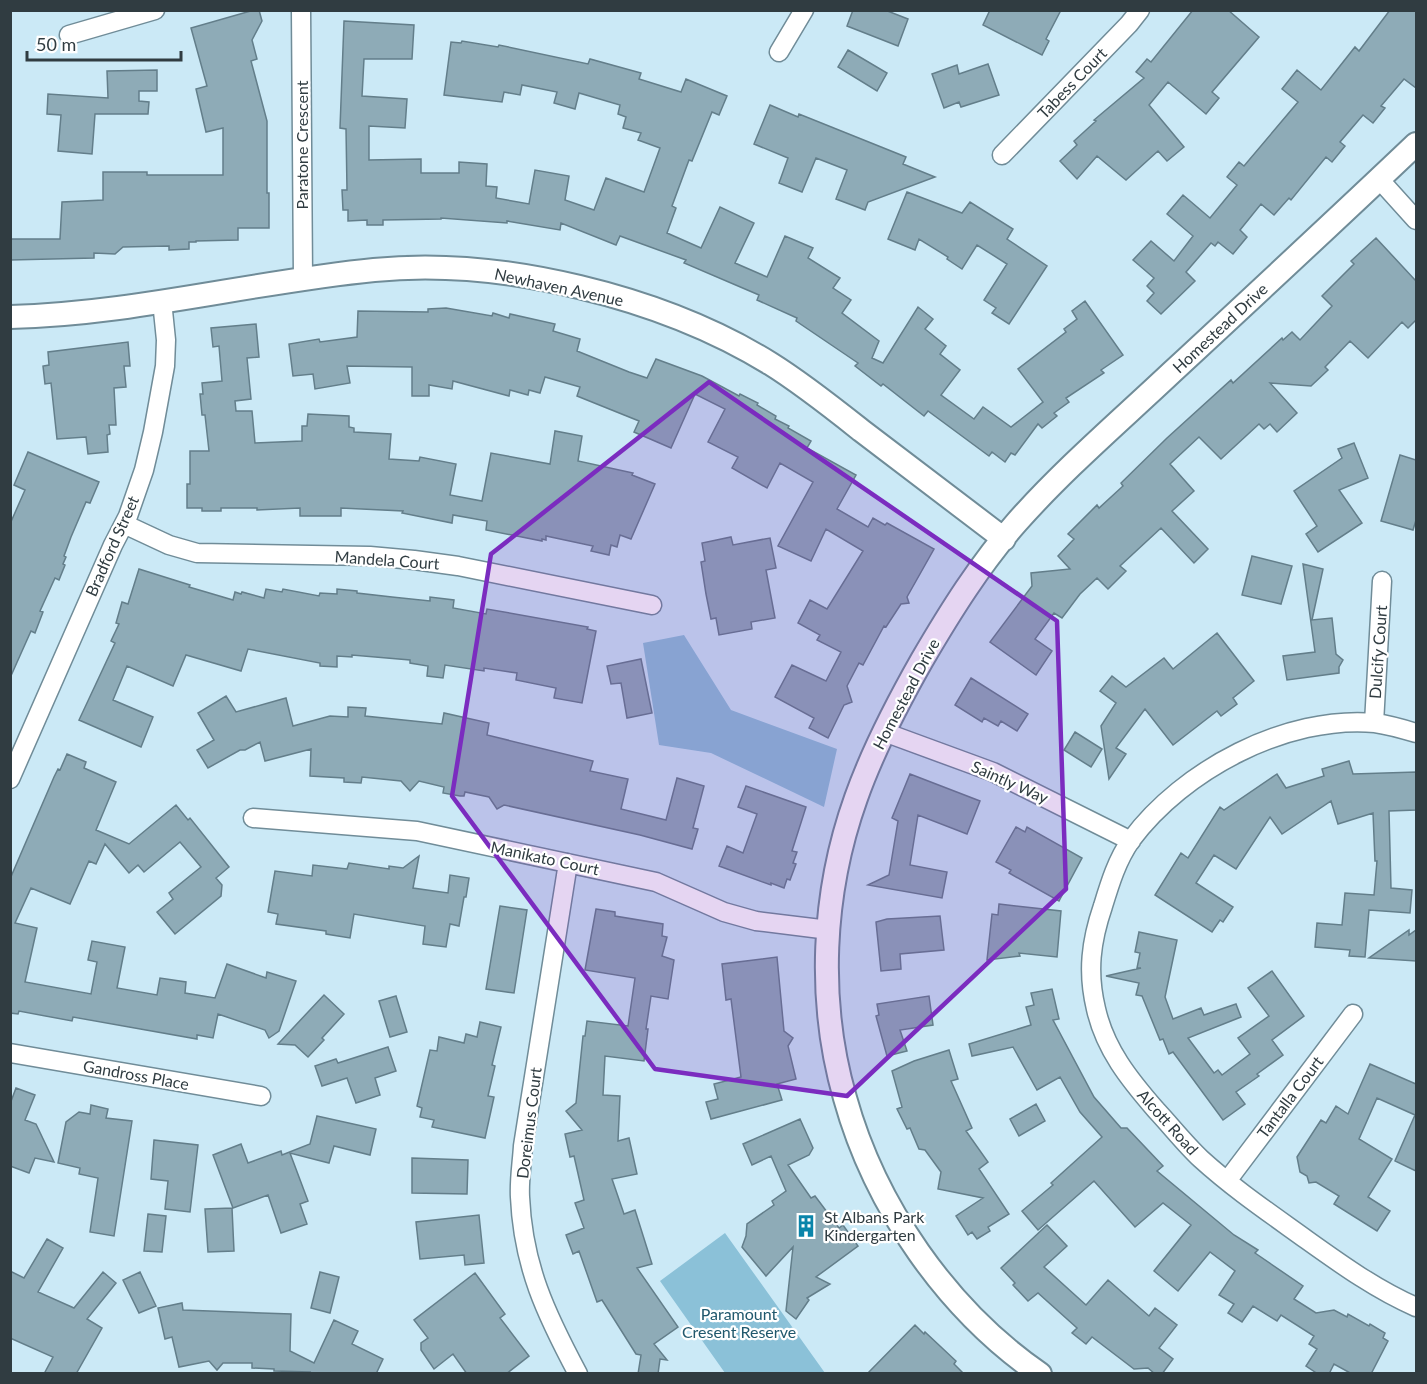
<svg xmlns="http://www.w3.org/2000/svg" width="1427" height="1384" viewBox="0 0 1427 1384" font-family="Lato,sans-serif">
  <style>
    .green { fill: #8bc1d8 }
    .building { fill: #8eabb7; stroke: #637e8a; stroke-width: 1.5 }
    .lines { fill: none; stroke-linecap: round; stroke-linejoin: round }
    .minor-casing { stroke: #708c98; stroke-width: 21 }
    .tertiary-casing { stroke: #708c98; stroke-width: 26 }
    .minor { stroke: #fff; stroke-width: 18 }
    .tertiary { stroke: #fff; stroke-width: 22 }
    .marked { fill: #7b2cbf; fill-opacity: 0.2; stroke: #7b2cbf; stroke-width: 4.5; stroke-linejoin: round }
    .labels { text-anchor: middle; stroke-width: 4.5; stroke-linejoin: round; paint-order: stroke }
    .street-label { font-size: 16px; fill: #303c41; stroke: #fff }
    .poi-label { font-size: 16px; fill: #303c41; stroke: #fff; text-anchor: start }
    .park-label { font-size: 16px; fill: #20586d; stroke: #fff }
  </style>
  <rect width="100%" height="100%" fill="#cbe9f6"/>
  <!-- green -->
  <path class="green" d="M684,635L731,710L837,749L824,807L711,753L659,745L643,643Z
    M725,1233L825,1373H725L660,1281Z"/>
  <!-- building -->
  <path class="building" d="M254,10H259L262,21L252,40L257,59L251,61L267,121V193H269V228H238V240L196,241V242H189V249L169,250V246L123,247L115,254L94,253V258L10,260V239H60L62,202L103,200V172H147V175H223V128L206,132L196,89L207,86L191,28Z
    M853,10H885L908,19L898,46L847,26Z
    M990,10H1061L1046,39L1049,41L1042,55L983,25Z
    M1193,10H1228L1259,37L1212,92L1219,98L1206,114L1168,82L1149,105L1184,147L1167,161L1158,151L1126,180L1097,156L1077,179L1060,161L1077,145L1074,141L1096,121L1094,120L1144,78L1136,72L1147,59L1151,62Z
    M1390,10H1416V88L1404,79L1381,106L1385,108L1373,123L1363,115L1340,142L1345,146L1332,162L1326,157L1291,200L1289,198L1274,215L1261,204L1240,230L1247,237L1233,254L1218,242L1215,246L1211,243L1186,272L1195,281L1161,314L1147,301L1154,293L1147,286L1154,278L1133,260L1151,241L1174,261L1193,236L1167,214L1183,195L1210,218L1237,185L1227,177L1239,162L1244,166L1298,102L1282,89L1297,70L1321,90L1355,47L1359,51Z
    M344,21L414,25L412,59H364L362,96L407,99L405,128L369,126V160L421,159V173H459V162L487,164L486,186L497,187L496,198L529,204L535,170L569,176L565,200L594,210L606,178L644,192L660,148L638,140L641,133L623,128L626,117L618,114L620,105L579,93L575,109L554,103L557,92L522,85L520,95L504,92L502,102L444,95L451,42L461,43L462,41L498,47L499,45L588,64L590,59L641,73L639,79L681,92L686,79L727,96L719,115L712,112L692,161L689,160L672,206L676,208L667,233L701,248L720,207L754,223L735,263L767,277L785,236L813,248L808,258L840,278L833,288L851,300L842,313L879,341L872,358L883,363L918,307L933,319L925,329L946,346L940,354L960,370L941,395L974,419L983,407L1011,427L1043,402L1018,369L1066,332L1064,329L1077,319L1072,311L1085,301L1123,355L1101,370L1104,373L1066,398L1069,402L1054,413L1057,416L1042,428L1038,424L1015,455L1011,453L1005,462L992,452L989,456L928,411L924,416L883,384L881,386L855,366L858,363L796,321L797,318L757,300L759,295L684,263L686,260L620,236L616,245L561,223L560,230L507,221V223L441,218V219L383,220V225H367V220L348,221V210H343L342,190H347L346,129L340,128Z
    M848,50L887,73L877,91L838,67Z
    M988,64L999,95L961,107L959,102L944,108L932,74L957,65L959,74Z
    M157,70V91H139V101L149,102L148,114H95L92,154L58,151L61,115L47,114L48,94L108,98L107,71Z
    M770,105L798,117L799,114L906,157L903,164L935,177L868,202L865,210L836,199L847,170L816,158L802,192L779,183L788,158L754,144Z
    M907,192L962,213L970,202L1013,229L1007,239L1047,266L1009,324L992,313L996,308L984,300L1007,264L977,245L962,269L947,259L948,257L919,239L915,250L888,239Z
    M1376,238L1416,281V320L1408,328L1402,322L1368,358L1350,341L1325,367L1328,370L1311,386L1270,383L1297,413L1277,432L1270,424L1264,429L1259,424L1221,459L1199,437L1170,464L1194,491L1172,511L1208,549L1194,563L1161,528L1120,566L1126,571L1108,589L1097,578L1080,594L1062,618L1054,613L1035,639L1052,651L1036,675L990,642L1032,586L1031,573L1070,569L1058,556L1074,539L1068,534L1097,505L1099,508L1123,486L1121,483L1167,438L1231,380L1233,383L1282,338L1283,340L1292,332L1300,340L1332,306L1322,296L1354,264L1351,261Z
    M446,308L492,316L493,313L509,318L510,314L555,324L553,331L580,339L577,351L629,372L647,378L656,359L702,376L739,396L740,394L758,403L757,405L776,416L775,419L789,426L788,428L811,441L807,448L856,475L837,509L868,527L873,518L885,525L887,523L934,549L907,597L909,603L901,604L886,627L884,626L863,665L859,663L847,686L852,702L844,705L828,738L809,728L814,718L775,697L792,665L826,681L841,652L817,640L820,635L798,623L810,600L827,609L863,551L826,529L811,561L778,546L813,482L780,463L767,488L732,468L738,457L708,442L725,409L695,394L671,448L634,432L639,421L577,396L580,387L545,377L540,393L529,390L528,395L510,390L509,396L453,381L452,389L429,385V396H412V367L347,366L350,383L315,389L313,374L293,376L289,344L319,339L320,342L357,337L358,311L428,312V309Z
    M256,324L259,357L247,358L251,399L235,401L236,411H252L255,443L302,441V426H307L308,414L349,416V427L354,428V432L391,434L389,459L419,461L420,457L456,464L450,495L482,501L491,453L550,464L555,431L582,436L578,461L633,473L632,475L655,484L631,539L620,535L617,547L611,545L609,555L591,551L593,546L546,536V540L542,539V541L486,530L487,521L453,515L452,523L402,513L403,511L341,508V516H300V508L257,510V508H221V511H202V508H187V484H190V451H209L205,415H202L200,394H203L202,383L222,381L219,346L213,347L211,328Z
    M128,342L130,366H124L126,387L114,388L116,425H109L110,434L107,435L108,452L88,454L86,437L57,439L51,383L45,384L43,366L49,365L48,352Z
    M1354,443L1368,478L1339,490L1362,523L1318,552L1306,534L1317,526L1294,491L1342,458L1338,449Z
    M28,452L99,482L90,503L86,502L71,537L64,556L66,557L63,564L65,565L59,580L55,578L40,611L43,612L35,633L31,631L10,678V524L25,490L14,485Z
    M1400,455L1416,460V520L1413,530L1381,521Z
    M731,537L733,545L770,538L776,568L766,570L775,618L751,622L752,629L719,635L716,618L711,619L706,594L701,562L705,561L702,543Z
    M1252,556L1292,566L1281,604L1242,595Z
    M1303,564L1323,569L1312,620L1332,618L1336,654L1343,660L1339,667V673L1287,680L1283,656L1315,652Z
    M139,569L190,585L189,587L233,600L235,592L241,594L242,592L264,598L266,589L282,592L283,589L319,596L320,593L337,594V589L357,591V593L392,597L430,601V597L454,600L453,608L486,614L487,609L588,627L587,629L596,631L582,703L554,698L556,688L516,680L517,673L484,668V671L445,665L443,678L427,676L428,666L410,663V660L352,655V657L337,656V667L320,666V663L248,649L241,671L186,655L173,686L127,666L113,700L153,717L141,747L79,720L115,643L111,641L119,624L116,623L122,602L128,604Z
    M1217,633L1254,681L1233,698L1237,704L1221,716L1217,711L1173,745L1145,709L1116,748L1126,754L1109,779L1101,726L1116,703L1100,691L1112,676L1126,687L1164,658L1173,669Z
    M641,659L652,713L627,718L621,683L611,684L607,666Z
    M971,678L1028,714L1017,731L1001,721L998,726L984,718L982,722L955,705Z
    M226,696L236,712L286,698L293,726L330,716L348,717V707L366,708L365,716L442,724L444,713L489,723L487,735L593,761L590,771L628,779L621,809L666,820L677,778L704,786L693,828L698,829L692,849L640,835L504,805L497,809L489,797L465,792L464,796H460L443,793L444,787L419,781L410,791L401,781L362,777L361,783L344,782V778L310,776L311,749L265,761L260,742L245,750H240L208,768L197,750L214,740L198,713Z
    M1075,732L1102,749L1091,767L1064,750Z
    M67,754L86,762L84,768L116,782L96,830L129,844L176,805L188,820L190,818L229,867L216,878L222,885L221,896L175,934L157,912L173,899L169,893L201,867L180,842L144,872L138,865L129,873L105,844L96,864L89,861L70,904L31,888L15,923L37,928L25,982L91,994L97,962L88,960L92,941L125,947L117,988L157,995L160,978L186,982L185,993L215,998L227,964L266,978L267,972L296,981L279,1031L269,1038L265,1030L218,1014L213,1038L197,1035V1039L73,1017L72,1021L19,1011L18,1014L10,1013V879L54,777L58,769L60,770Z
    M1349,761L1353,774L1416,772V810L1389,811L1391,888L1412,890L1410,913L1369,910L1365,957L1349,956L1350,950L1315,947L1317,923L1342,925L1345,893L1374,895L1377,861H1375L1373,813L1338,824L1331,801L1282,834L1270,817L1236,869L1214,855L1196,883L1233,907L1223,922L1220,920L1212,932L1155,895L1181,853L1188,858L1220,807L1224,810L1277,774L1286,788L1324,776L1322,769Z
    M910,774L980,801L967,834L918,815L910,865L947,872L942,898L868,885L889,875L898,821L892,818Z
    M746,786L806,807L792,851L797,852L793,863L796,864L790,880L787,879L784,888L771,883V885L719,866L727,846L743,853L757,814L738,807Z
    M1016,827L1025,832L1027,827L1082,858L1059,901L1009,873L1011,870L996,862Z
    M419,856L413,888L448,893L450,875L469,878L466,897H464L459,926L450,924L446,947L423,944L425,926L354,914L350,938L326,934V931L276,924L278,914L268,912L275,871L312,876L313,865L347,869L349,863L389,869V866L403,868Z
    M999,904L1061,911L1057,957L1019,953L1020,956L987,960L992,914L998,915Z
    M500,906L527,910L514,993L486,989Z
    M596,909L615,912V916L663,924L662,936L667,937L662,956L674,960L668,999L651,996L646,1029H648L644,1061L605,1056L603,1095L620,1096L618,1141L629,1138L637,1174L612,1179L624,1214L635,1210L652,1264L637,1268L678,1327L654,1344L667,1360L660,1359L658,1374H638L641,1355L636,1354L602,1300L597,1302L579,1251L573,1254L566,1235L584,1228L575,1203L584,1200L574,1156L570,1157L565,1134L582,1130L566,1111L576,1103L583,1036H585L587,1021L628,1026L635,978L585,970Z
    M940,916L944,950L900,954L901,969L881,971L876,922L887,919Z
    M1409,930V935L1416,930V961L1369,958Z
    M1139,932L1177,940L1165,997L1173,1019L1201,1008L1204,1015L1236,1004L1241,1017L1188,1038L1214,1073L1218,1070L1222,1075L1250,1054L1238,1038L1269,1016L1248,988L1272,971L1304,1016L1272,1040L1283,1055L1257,1074L1259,1076L1236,1092L1245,1104L1223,1120L1173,1052L1169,1054L1163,1039L1160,1040L1142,996L1136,995L1139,983L1106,976L1141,968H1137L1140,953L1135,952Z
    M777,957L784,1031L793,1038L788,1046L796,1079L777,1084L782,1100L711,1119L706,1102L718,1099L714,1084L741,1077L731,999L726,1000L722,964Z
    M1052,989L1059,1019L1053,1020L1094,1097L1121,1128H1127L1163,1166L1157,1171L1234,1235L1258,1250L1255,1253L1303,1286L1294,1299L1316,1313L1334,1310L1347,1317L1348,1314L1369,1326L1370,1324L1385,1333L1383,1338L1388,1341L1371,1374H1352L1334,1364L1329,1374H1318L1306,1366L1317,1349L1309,1344L1314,1336L1281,1315L1277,1321L1253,1306L1242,1322L1228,1313L1234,1304L1219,1295L1235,1271L1210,1252L1178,1291L1154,1271L1191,1225L1163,1203L1135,1227L1094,1181L1038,1230L1022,1211L1053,1185L1051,1183L1102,1137L1080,1112L1060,1077L1037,1090L1013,1047L972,1056L969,1044L1031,1025L1026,1007L1034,1005L1031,993Z
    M324,995L344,1014L322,1038L324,1040L308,1057L295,1045L278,1044Z
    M396,996L407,1032L390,1037L379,1001Z
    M929,996L933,1025L900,1030L907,1051L887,1056L876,1016L879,1015L877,1004Z
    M480,1022L501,1027L492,1065L495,1066L488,1096L494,1097L485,1138L432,1127L434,1120L420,1117L422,1108L417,1106L430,1050L437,1051L439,1037L464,1043L466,1034L477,1037Z
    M388,1047L396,1071L375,1078L380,1095L356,1103L347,1078L322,1086L315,1066L336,1059L338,1063Z
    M949,1050L958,1079L951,1081L972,1128L966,1131L988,1162L979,1169L1009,1214L988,1227L990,1231L977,1239L972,1232L968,1235L956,1216L983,1198L938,1189L941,1172L925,1150L919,1149L910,1128L907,1129L897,1109L902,1107L892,1071L914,1061Z
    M1370,1064L1416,1084V1171L1395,1161L1415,1115L1377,1098L1359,1139L1392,1159L1368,1197L1390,1211L1377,1231L1334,1204L1339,1196L1316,1182L1309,1183L1307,1176L1300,1172L1297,1157L1321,1120L1326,1123L1336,1106L1348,1114Z
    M16,1088L35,1095L25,1120L36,1124L54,1162L35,1158L29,1173L10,1166V1104Z
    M1036,1104L1045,1121L1019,1136L1010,1119Z
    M91,1105L108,1109L106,1118L132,1121L114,1236L90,1232L98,1178L79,1174L80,1168L58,1163L66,1122L79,1112L90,1114Z
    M317,1116L376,1129L370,1155L334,1146L329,1163L290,1153L308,1201L300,1204L307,1224L281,1233L268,1195L233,1208L213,1155L241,1144L248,1163L281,1151L282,1155L310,1144Z
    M800,1119L813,1148L809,1155L788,1165L811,1198L815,1196L839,1228L843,1225L858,1246L816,1277L830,1284L807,1298L809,1300L796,1319L786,1311L793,1247L766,1276L742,1247L746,1236L747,1224L774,1205L772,1201L786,1191L771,1156L752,1165L743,1144Z
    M154,1140L198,1145L190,1212L165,1209L168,1181L151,1179Z
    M412,1158L468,1160L467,1194L412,1193Z
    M232,1208L234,1251L208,1252L205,1209Z
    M148,1214L166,1216L162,1252L144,1251Z
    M479,1215L484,1263L465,1265L464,1255L420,1259L416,1222Z
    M1047,1225L1067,1246L1044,1267L1086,1305L1108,1280L1149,1316L1155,1308L1177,1325L1159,1348L1173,1359L1162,1374H1155L1148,1368L1134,1369L1092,1337L1086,1344L1072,1333L1077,1328L1038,1293L1028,1301L1013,1285L1015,1283L1001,1268Z
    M47,1239L63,1248L38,1292L74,1308L103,1272L116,1283L87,1319L102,1328L76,1374H44L53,1357L10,1338V1271L24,1278Z
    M140,1272L156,1306L139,1313L123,1280Z
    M320,1272L339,1277L330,1313L311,1308Z
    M475,1273L505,1314L500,1318L529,1356L506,1374H467L453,1354L434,1369L421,1350V1343L428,1338L414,1320Z
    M182,1303L183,1310L291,1314L290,1351L314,1363L334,1320L358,1331L352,1344L383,1359L376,1374H309L310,1372L274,1371V1369L252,1368V1363H223L217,1370L209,1361L179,1367L172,1337L165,1339L158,1308Z
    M915,1325L924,1334L925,1332L956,1361L954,1364L964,1374H867Z"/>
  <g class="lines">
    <!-- minor casing -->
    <g class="minor-casing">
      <path id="minor" d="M301,10L303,279
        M69,35L155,10
        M779,52L804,10
        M1002,155L1129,24L1140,10
        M1379,179L1416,220
        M124,524L169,545L197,553L370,556L414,560L458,566L652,605
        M1374,723L1382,581
        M884,732L993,772L1131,841
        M1416,733C1403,729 1389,725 1375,723C1286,715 1183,770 1131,840C1117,860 1110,883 1103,906C1091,941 1087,972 1096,1009C1105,1049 1129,1079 1156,1110C1171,1126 1185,1144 1201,1159C1234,1189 1271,1214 1307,1240C1342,1265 1377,1290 1416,1307
        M10,779L113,545L128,516L144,470L153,432L165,366L166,340L162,301
        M253,818L417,831L656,882L724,912L756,921L829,930
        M568,863L523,1146C522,1163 519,1180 520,1197C523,1266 546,1314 578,1374
        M10,1053L261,1096
        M1227,1181L1353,1014"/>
    </g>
    <!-- tertiary casing -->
    <g class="tertiary-casing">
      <path id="tertiary" d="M10,317C133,314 252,282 374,270C500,257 663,297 771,364C803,384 833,408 862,431C909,467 956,503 1004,539
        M1040,1374C947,1310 875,1206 845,1098C817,1001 822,893 856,798C873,750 897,704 922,660C950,612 980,564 1017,522C1064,469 1119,422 1171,373C1253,297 1335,221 1416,144"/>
    </g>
    <!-- minor -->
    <use href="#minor" class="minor"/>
    <!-- tertiary -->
    <use href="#tertiary" class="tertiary"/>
  </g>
  <!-- marked area -->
  <path class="marked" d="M709,382L1057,621L1066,889L847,1096L655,1069L452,796L491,554Z"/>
  <!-- icons -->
  <defs>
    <g id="building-bare" transform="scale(1.8)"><path d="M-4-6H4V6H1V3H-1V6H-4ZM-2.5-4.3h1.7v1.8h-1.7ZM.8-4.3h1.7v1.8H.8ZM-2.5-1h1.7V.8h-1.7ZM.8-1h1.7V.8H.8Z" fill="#0b85aa" stroke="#fff" stroke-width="2.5" paint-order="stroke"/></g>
  </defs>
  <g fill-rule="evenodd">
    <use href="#building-bare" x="806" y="1226"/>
  </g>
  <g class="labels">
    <!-- street labels -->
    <g class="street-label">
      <text transform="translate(1072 83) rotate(-46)" y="6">Tabess Court</text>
      <text transform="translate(302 145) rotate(-90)" y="6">Paratone Crescent</text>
      <text transform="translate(559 287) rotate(12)" y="6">Newhaven Avenue</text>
      <text transform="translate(1220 328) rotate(-43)" y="6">Homestead Drive</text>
      <text transform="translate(112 546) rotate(-66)" y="6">Bradford Street</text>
      <text transform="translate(387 560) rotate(4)" y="6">Mandela Court</text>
      <text transform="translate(1378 652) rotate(-86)" y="6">Dulcify Court</text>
      <text transform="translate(906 694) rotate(-62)" y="6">Homestead Drive</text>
      <text transform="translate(1010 782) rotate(24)" y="6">Saintly Way</text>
      <text transform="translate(545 858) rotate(12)" y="6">Manikato Court</text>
      <text transform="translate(136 1075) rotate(10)" y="6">Gandross Place</text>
      <text transform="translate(1290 1097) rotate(-53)" y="6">Tantalla Court</text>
      <text transform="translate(1168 1122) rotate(48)" y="6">Alcott Road</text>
      <text transform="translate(529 1123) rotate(-83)" y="6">Doreimus Court</text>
    </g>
    <!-- poi labels -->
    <g class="poi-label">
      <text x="824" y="1223">St Albans Park<tspan x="824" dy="18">Kindergarten</tspan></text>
    </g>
    <!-- park labels -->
    <g class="park-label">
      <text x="739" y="1320">Paramount<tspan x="739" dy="18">Cresent Reserve</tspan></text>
    </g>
  </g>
  <!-- border -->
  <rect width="1427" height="1384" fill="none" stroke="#303c41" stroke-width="24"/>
  <!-- scale -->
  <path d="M27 51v9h154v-9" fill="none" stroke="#303c41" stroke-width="3"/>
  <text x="36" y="51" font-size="18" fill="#303c41" stroke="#ffffff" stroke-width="4.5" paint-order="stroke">50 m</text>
</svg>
